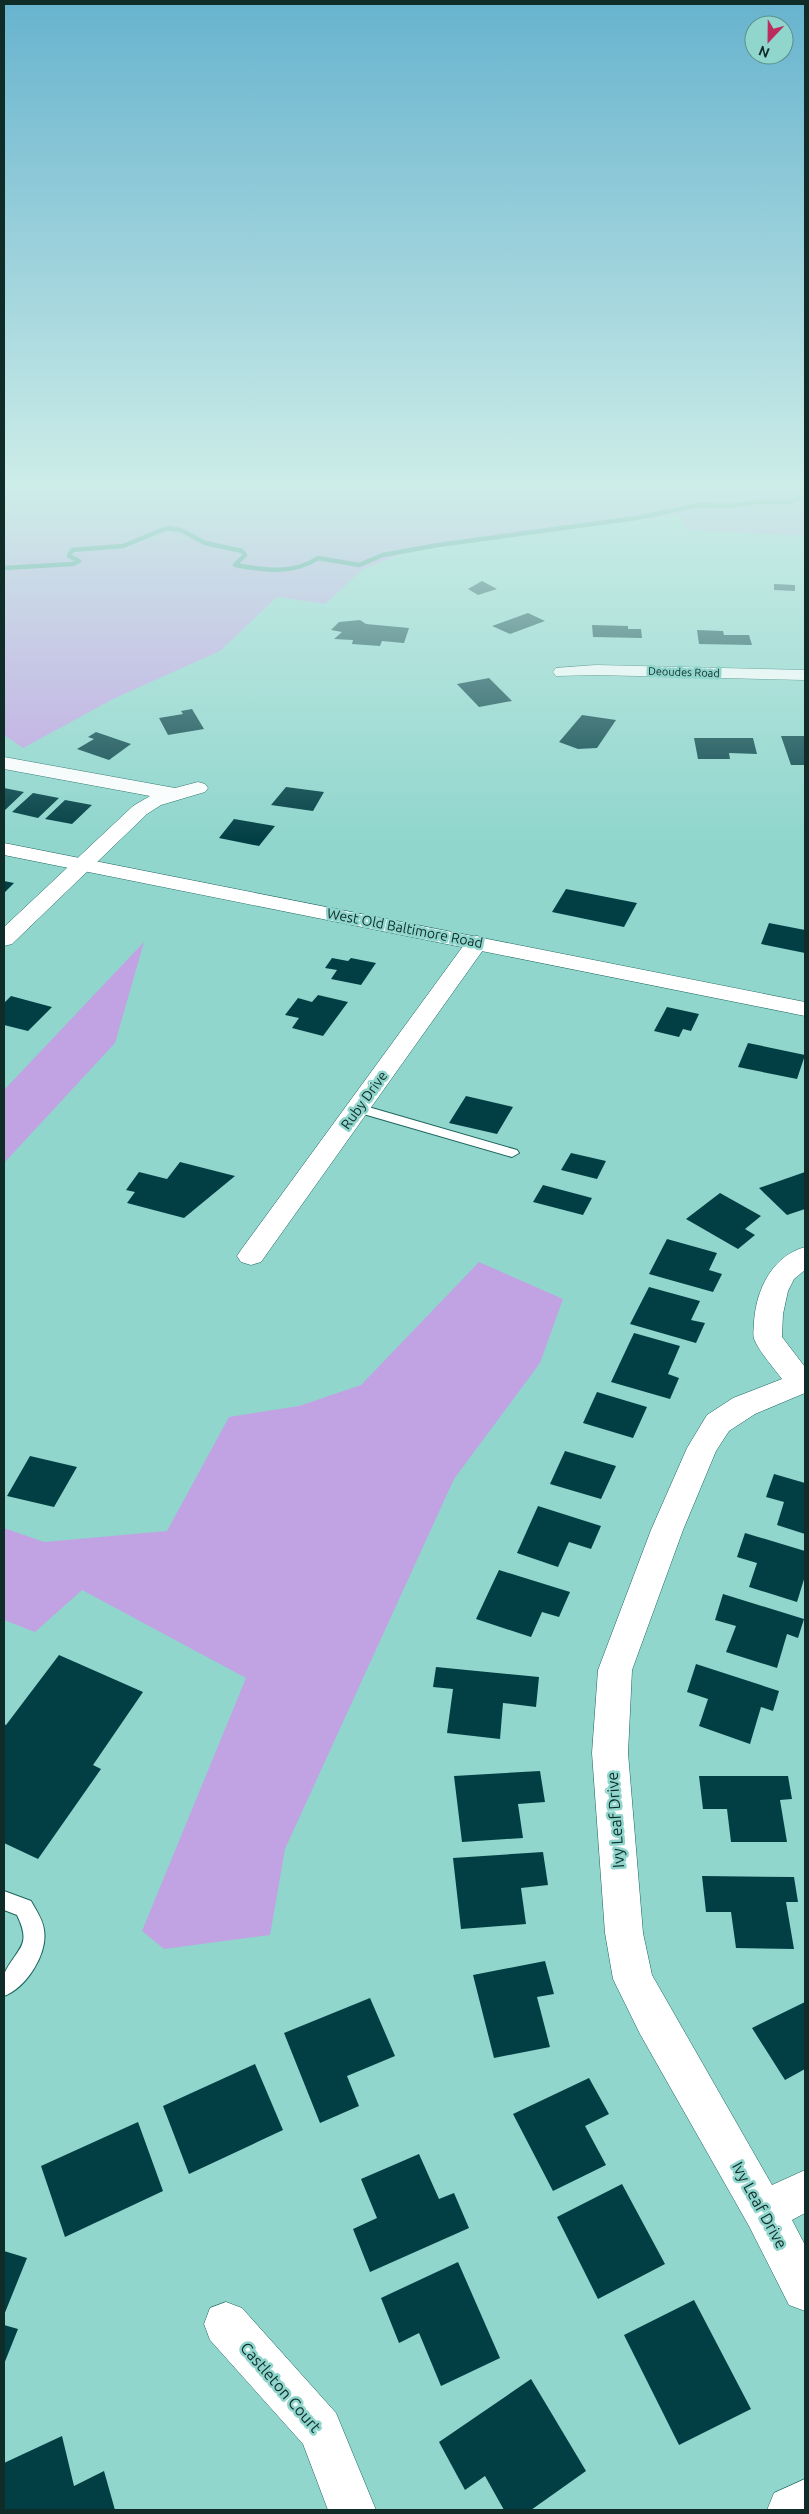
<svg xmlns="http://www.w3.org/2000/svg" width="809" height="2514" viewBox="0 0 809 2514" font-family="Ubuntu,sans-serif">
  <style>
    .green { fill: #c1a3e3 }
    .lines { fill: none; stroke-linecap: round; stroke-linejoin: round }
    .stream { stroke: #368a80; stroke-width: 4.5 }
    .building { fill: #023f45 }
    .lane-casing { stroke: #1c655e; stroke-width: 2 }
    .street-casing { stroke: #1c655e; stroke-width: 1 }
    .secondary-casing { stroke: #1c655e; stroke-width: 1 }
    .lane { fill: #fff; fill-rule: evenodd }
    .street { fill: #fff; fill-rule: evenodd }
    .secondary { fill: #fff; fill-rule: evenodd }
    .labels { text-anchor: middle; stroke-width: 5; stroke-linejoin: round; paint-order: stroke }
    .far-street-label { font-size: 11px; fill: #0f2c29; stroke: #90d6cd }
    .street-label { font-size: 14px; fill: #0f2c29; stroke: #90d6cd }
    .near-street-label { font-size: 16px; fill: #0f2c29; stroke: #90d6cd }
  </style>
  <rect width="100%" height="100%" fill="#90d6cd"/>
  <!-- green -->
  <path class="green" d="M4,488H805V536L686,530L680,515L474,540L408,551L362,570L325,604L277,597L220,651L115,698L23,748L4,735Z
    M144,942L115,1043L4,1163V1090Z
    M479,1262L563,1299L540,1363L454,1479L285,1849L270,1935L164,1949L142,1931L246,1678L82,1590L35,1632L4,1620V1528L44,1542L167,1531L229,1417L299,1406L361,1385Z"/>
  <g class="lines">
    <!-- stream -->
    <path class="stream" d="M4,568L73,564L79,561L69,556L72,550L123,546L167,528L181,530L205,543L242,551L245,555L235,565C263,570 293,575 318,558L359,565L383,555L438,545L636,518L700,505L731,506L757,502H788L805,497"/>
  </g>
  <!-- building -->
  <path class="building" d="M482,581L497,589L478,595L468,589Z
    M774,584L795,585V591L774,590Z
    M528,613L545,621L510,634L492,626Z
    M360,620L366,624L409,628L404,643L382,641L380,646L352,644L353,640L334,639L342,632L331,630L339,622Z
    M592,625L628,626V629H641L642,638L593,637Z
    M697,630L723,631L724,635H749L752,645L699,644Z
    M489,678L512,701L479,707L457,684Z
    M192,709L204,729L168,735L159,718L183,714L181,711Z
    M582,715L616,720L597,748L578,749L559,742Z
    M96,732L131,744L109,760L77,749L94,739L88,737Z
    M781,736H805V765H791Z
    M694,738H753L757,754L729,753L730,759H698Z
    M286,787L324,792L313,811L271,805Z
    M4,788L24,792L4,811Z
    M33,793L59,798L38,818L12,812Z
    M65,800L92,805L72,824L45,819Z
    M234,819L275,826L259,846L219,838Z
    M4,881L14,883L4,893Z
    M566,889L637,903L624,927L552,912Z
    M769,923L805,930V953L761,944Z
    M332,958L348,961L351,958L376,963L361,985L331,979L337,970L325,968Z
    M318,995L348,1002L323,1036L292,1028L299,1018L285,1015L298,998L312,1002Z
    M11,996L52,1007L28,1031L4,1025V1003Z
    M667,1007L699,1014L691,1031L683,1029L679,1037L654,1031Z
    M748,1043L805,1055L797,1079L738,1067Z
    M466,1096L513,1107L497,1134L449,1123Z
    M571,1153L606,1161L597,1179L561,1170Z
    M180,1162L235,1176L184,1218L127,1203L135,1192L126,1190L139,1172L167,1179Z
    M805,1172V1209L787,1215L759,1188Z
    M543,1185L592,1198L583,1215L533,1202Z
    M720,1193L761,1216L745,1229L755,1235L738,1249L686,1219Z
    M667,1239L717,1253L709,1270L722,1274L713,1292L649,1274Z
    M649,1287L700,1301L691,1320L705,1323L696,1343L630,1324Z
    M634,1333L680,1346L668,1374L679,1378L670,1399L611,1382Z
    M597,1392L647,1407L633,1438L583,1423Z
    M565,1451L616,1466L601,1499L550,1484Z
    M30,1456L77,1467L54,1507L7,1496Z
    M774,1474L805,1483V1534L777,1525L784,1502L766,1497Z
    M538,1506L601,1526L591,1549L569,1542L558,1567L517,1553Z
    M745,1533L805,1551V1576L797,1602L749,1587L757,1563L737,1557Z
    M499,1570L570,1592L559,1617L542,1612L531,1637L476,1619Z
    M723,1594L804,1619L798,1638L787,1634L777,1668L726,1652L736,1626L715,1620Z
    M59,1655L143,1692L93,1765L101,1769L38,1859L4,1843V1724L6,1725Z
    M696,1664L779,1691L773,1711L761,1707L750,1744L699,1726L708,1699L687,1692Z
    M436,1667L539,1677L536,1707L503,1703L500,1739L447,1733L453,1689L433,1687Z
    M540,1771L545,1802L518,1804L523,1838L462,1842L454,1776Z
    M699,1776H788L792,1799L780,1800L787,1842H731L727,1809H703Z
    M543,1852L548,1885L521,1888L526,1924L461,1929L453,1858Z
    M702,1876L794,1877L798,1902H786L794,1949L736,1948L731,1912H706Z
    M545,1961L554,1994L537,1997L550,2047L494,2058L473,1975Z
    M370,1998L395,2056L347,2076L359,2106L320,2123L284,2033Z
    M805,2002V2069L785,2080L752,2028Z
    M255,2064L283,2130L189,2174L163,2106Z
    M589,2078L609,2114L585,2126L606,2165L553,2191L513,2114Z
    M138,2122L163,2191L65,2237L41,2166Z
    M419,2154L439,2199L454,2193L469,2228L370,2272L353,2229L377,2218L361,2179Z
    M622,2184L665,2264L598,2299L557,2217Z
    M4,2251L27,2258L4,2315Z
    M458,2262L500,2358L441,2386L419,2333L399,2343L381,2298Z
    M694,2300L751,2409L679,2445L624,2335Z
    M4,2325L18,2329L4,2364Z
    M531,2379L586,2471L531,2510H504L485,2476L465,2490L439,2442Z
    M62,2436L74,2486L104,2471L115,2510H4V2463Z"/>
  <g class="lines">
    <!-- lane casing -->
    <g class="lane-casing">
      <path id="lane" d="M358,1104L517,1150L519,1153L512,1157L353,1111L351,1108Z
        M4,1891L31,1901C36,1910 43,1920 44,1930C48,1954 26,1988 4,1996C4,1990 2,1978 5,1972C18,1947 32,1946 17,1915L4,1910Z"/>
    </g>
    <!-- street casing -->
    <g class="street-casing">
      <path id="street" d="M596,665L805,670V680L596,675L556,676L553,672L556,668Z
        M4,757L175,788L198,782L205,784L208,788L205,792L161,805L147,814L12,944L4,946V927L133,806L150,796L4,769Z
        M477,936L485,938L488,943L261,1262L251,1265L241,1262L237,1256L241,1250L469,938Z
        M805,1247V1270L794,1279L788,1291L783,1314L782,1337L805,1367V1393L755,1414L729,1431L716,1451L683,1530L632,1670L628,1753L643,1933L652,1975L772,2185L805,2170V2213L792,2220L805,2245V2311L789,2305L749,2226L640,2034L613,1979L605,1933L592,1753L598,1670L651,1530L687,1448L707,1415L733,1398L782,1379C773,1367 761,1354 755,1341C752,1336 754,1328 754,1322C756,1290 772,1256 805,1247Z
        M226,2302L242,2308L336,2413L376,2510H328L303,2444L210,2340L204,2324L210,2308Z
        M805,2479V2510H767L774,2493Z"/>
    </g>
    <!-- secondary casing -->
    <g class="secondary-casing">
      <path id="secondary" d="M4,843L805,1002V1016L4,855Z"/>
    </g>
    <!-- lane -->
    <use href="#lane" class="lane"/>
    <!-- street -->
    <use href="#street" class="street"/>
    <!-- secondary -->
    <use href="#secondary" class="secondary"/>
  </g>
  <!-- sky -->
  <linearGradient id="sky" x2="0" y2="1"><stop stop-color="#67b3ce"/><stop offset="0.58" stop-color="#cdede8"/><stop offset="1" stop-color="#cdede8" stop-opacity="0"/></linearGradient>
  <rect width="809" height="840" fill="url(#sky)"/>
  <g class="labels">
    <!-- far-street labels -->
    <g class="far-street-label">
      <text transform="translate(684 672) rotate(2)" y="4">Deoudes Road</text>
    </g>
    <!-- street labels -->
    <g class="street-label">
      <text transform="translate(405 928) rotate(11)" y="5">West Old Baltimore Road</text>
      <text transform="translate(364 1100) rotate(-54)" y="5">Ruby Drive</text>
    </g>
    <!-- near-street labels -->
    <g class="near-street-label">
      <text transform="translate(615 1820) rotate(-94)" y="6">Ivy Leaf Drive</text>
      <text transform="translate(760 2205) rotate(61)" y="6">Ivy Leaf Drive</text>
      <text transform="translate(281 2387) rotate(49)" y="6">Castleton Court</text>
    </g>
  </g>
  <!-- border -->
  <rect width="809" height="2514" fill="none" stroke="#0f2c29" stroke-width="10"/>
  <!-- north arrow -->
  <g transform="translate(769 40) rotate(202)"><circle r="24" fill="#90d6cd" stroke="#5c928b"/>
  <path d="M0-4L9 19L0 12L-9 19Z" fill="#bb2d5d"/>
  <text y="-8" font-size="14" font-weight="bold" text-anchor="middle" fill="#0f2c29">N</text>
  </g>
</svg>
